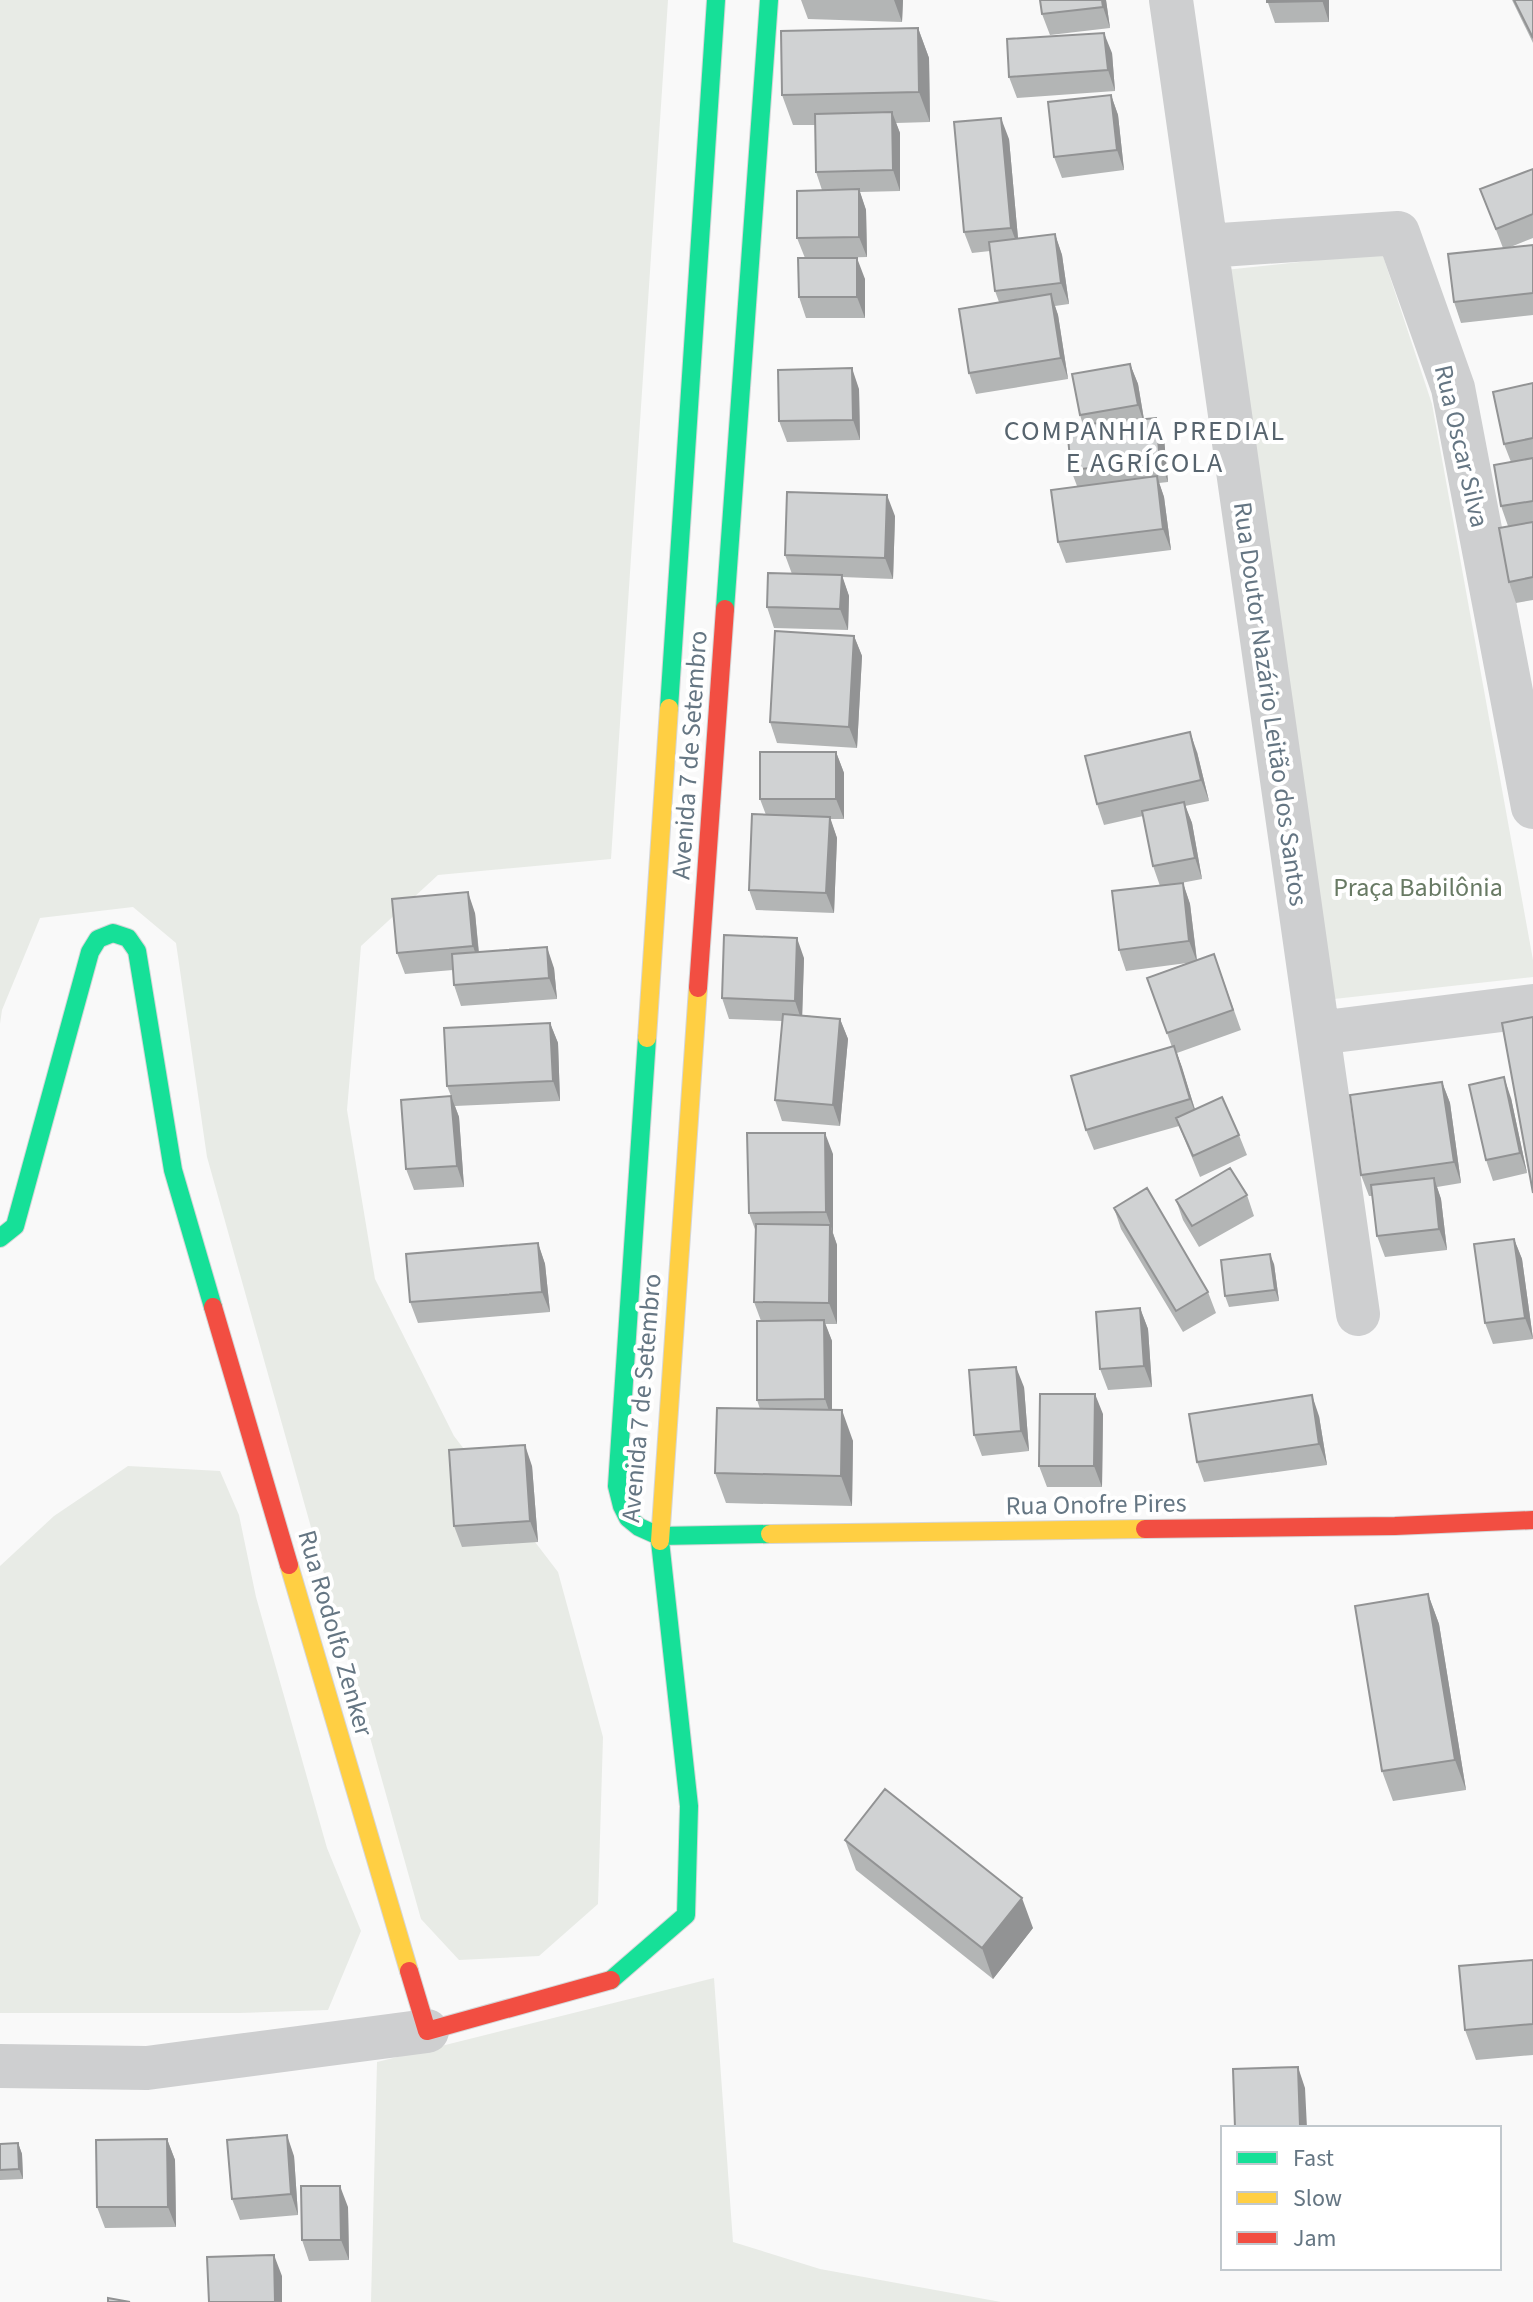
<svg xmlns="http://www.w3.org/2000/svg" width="1533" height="2302" viewBox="0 0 1533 2302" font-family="'Source Sans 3',sans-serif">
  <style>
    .green { fill: #e8ebe6 }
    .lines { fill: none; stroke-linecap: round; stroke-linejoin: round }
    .fast-casing { stroke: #d5d6d7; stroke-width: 20 }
    .slow-casing { stroke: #d5d6d7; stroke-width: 20 }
    .jam-casing { stroke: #d5d6d7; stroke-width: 20 }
    .street { stroke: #cecfd0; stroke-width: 44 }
    .fast { stroke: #16e098; stroke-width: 18 }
    .slow { stroke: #ffcf43; stroke-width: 18 }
    .jam { stroke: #f24e42; stroke-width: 18 }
    .wall { fill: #b3b5b5 }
    .shaded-wall { fill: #929394 }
    .building { fill: #d0d2d3; stroke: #929394; stroke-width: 2 }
    .labels { text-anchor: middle; stroke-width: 8; stroke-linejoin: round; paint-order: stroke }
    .street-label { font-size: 26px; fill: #657683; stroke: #fff }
    .park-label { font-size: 26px; fill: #687a64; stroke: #fff }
    .neighbourhood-label { font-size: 28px; letter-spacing: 2px; fill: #57646e; stroke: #fff }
  </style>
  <rect width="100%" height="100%" fill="#f9f9f9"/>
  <!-- green -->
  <path class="green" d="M0,0H668L611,859L438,875L361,946L347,1110L375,1279L454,1436L558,1572L603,1737L598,1904L539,1956L459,1960L421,1919L207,1157L176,943L133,907L40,918L2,1010L0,1024Z
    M1382,253L1432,404L1533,960V977L1334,999L1225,270Z
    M128,1466L220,1471L239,1515L256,1597L327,1848L361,1931L328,2010L239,2013H0V1566L54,1516Z
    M714,1978L733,2242L820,2269L1001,2302H371L377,2062Z"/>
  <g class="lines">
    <!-- fast casing -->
    <g class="fast-casing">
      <path id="fast" d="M725,609L769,0
        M669,708L716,0
        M647,1038L617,1486L622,1506L628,1518L639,1527L659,1536L770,1534
        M0,1238L15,1226L90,952L98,939L113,933L128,938L137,951L173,1170L213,1307
        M611,1980L686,1915L689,1806L660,1541"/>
    </g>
    <!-- slow casing -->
    <g class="slow-casing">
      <path id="slow" d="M647,1038L669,708
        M770,1534L1145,1529
        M660,1541L698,988
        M289,1565L409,1971"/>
    </g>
    <!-- jam casing -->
    <g class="jam-casing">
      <path id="jam" d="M698,988L725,609
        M213,1307L289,1565
        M1145,1529L1395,1526L1533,1520
        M409,1971L427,2031L611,1980"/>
    </g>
    <!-- street -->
    <path class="street" d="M1171,0L1358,1314
      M1206,246L1398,233L1453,388L1533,807
      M1318,1033L1533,1006
      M0,2066L147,2068L427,2031"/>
    <!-- fast -->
    <use href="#fast" class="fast"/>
    <!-- slow -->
    <use href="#slow" class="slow"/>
    <!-- jam -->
    <use href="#jam" class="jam"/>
  </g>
  <!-- wall -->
  <path class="wall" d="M801,0H903L902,22L808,19Z
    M1106,0L1110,28L1050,35L1042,14Z
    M1267,0H1329V22L1275,23Z
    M1512,0H1533V43Z
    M918,28L929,58L930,122L896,123L900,133V191L860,192L866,210L867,257L834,258L865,279V318H806L799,297L805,258L797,238L822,190L816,172L815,125H793L782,95Z
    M1112,53L1115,91L1017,98L1009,77Z
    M1111,95L1118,115L1124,170L1062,178L1054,157Z
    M1009,139L1018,239L1055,234L1062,255L1069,304L1055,306L1058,315L1068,379L976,394L969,373L999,302L995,291L990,251L972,253L964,232Z
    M1533,169V238L1508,248L1533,245V315L1461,323L1454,302L1503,248L1480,189Z
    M1130,364L1138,384L1144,419L1164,438L1168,482L1159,483L1164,497L1171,550L1066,563L1058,542L1077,486L1071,470L1083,425L1080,415Z
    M1533,383V600L1516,603L1509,582L1508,526L1501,506L1511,462L1504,444Z
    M859,389L860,440L787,442L779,421Z
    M895,516L893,579L842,577L849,596L848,630L774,628L767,607L792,574L785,555Z
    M854,636L862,656L857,748L777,743L770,722Z
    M836,752L844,773V819H830L837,838L834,913L756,910L749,890L766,815L760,799Z
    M1197,752L1209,801L1185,806L1192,823L1202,879L1181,883H1183L1190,904L1197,960L1214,954L1241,1030L1177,1053L1195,1109L1239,1135L1247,1155L1200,1177L1179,1126L1094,1150L1086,1130L1172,1047L1147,978L1187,963L1126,971L1119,950L1160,886L1153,866L1143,816L1104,825L1097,804Z
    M475,913L479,952L554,968L557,999L461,1006L454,985L453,970L405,974L397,953Z
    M804,958L802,1015L840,1019L848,1039L840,1126L782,1121L775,1100L782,1021L729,1019L722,998Z
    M550,1023L558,1043L560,1101L455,1106L459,1117L464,1187L414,1190L406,1169L451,1096L447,1086Z
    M1442,1082L1450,1103L1461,1183L1437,1187L1441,1199L1447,1250L1385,1257L1377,1236L1372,1196H1369L1361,1175Z
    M1511,1098L1527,1173L1493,1181L1486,1160Z
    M833,1154V1233L837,1245V1324H825L832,1341V1410L853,1441L852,1506L726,1503L715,1473L760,1409L757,1400L761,1321L754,1302L756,1232L749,1213Z
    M1247,1195L1254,1216L1199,1247L1183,1220L1176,1200Z
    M1114,1208L1208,1292L1216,1313L1183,1332L1121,1229Z
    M1514,1239L1522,1259L1533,1339L1493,1344L1485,1323Z
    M538,1243L545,1264L550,1312L418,1323L410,1302Z
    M1274,1264L1279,1301L1229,1307L1225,1296Z
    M1140,1308L1148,1329L1152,1387L1108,1390L1100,1369Z
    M1024,1387L1029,1451L982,1456L974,1435Z
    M1103,1414L1102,1487H1047L1039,1466Z
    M1319,1416L1327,1465L1204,1482L1197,1462Z
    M532,1466L538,1542L462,1547L454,1526Z
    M1428,1594L1439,1624L1466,1790L1393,1801L1382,1771Z
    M845,1840L1033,1928L993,1979L856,1870Z
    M1533,1960V2055L1476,2060L1465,2030Z
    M167,2139L175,2160L176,2227L105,2228L97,2207Z
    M18,2143L22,2154L23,2179L0,2180V2144Z
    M294,2156L298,2215L240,2220L232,2199Z
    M348,2207L349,2260L309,2261L302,2240Z"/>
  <!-- shaded-wall -->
  <path class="shaded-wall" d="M894,0H903L902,22Z
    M1102,0H1106L1110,28L1103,7Z
    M1322,0H1329V22Z
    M918,28L929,58L930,122L919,92Z
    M1104,33L1112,53L1115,91L1108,70Z
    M1111,95L1118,115L1124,170L1117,150Z
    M892,112L900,133V191L893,170Z
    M1001,118L1009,139L1019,249L1011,228Z
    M859,189L866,210L867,257L859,237Z
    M1055,234L1062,255L1069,304L1061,283Z
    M857,258L865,279V318L857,297Z
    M1051,294L1058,315L1068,379L1061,358Z
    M1130,364L1138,384L1145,426L1138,405Z
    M852,368L859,389L860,440L853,420Z
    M1156,418L1164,438L1168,482L1160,461Z
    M1157,476L1164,497L1171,550L1163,529Z
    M887,495L895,516L893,579L885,558Z
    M842,575L849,596L848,630L840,609Z
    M854,636L862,656L857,748L849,727Z
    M1190,732L1197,752L1209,801L1201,780Z
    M836,752L844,773V819L836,799Z
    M1184,802L1192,823L1202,879L1195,858Z
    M830,817L837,838L834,913L826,893Z
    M1183,883L1190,904L1197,962L1189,941Z
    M468,892L475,913L480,967L473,946Z
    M797,938L804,958L802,1022L795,1001Z
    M547,947L554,968L557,999L549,978Z
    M840,1019L848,1039L840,1126L833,1105Z
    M550,1023L558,1043L560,1101L553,1081Z
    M1174,1046L1182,1067L1198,1120L1190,1099Z
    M1504,1077L1511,1098L1527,1173L1520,1153Z
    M1442,1082L1450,1103L1461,1183L1454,1162Z
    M451,1096L459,1117L464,1187L457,1166Z
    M825,1133L833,1154V1233L826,1212Z
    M1434,1178L1441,1199L1447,1250L1439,1229Z
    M830,1225L837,1245V1324L829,1303Z
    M1514,1239L1522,1259L1533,1339L1525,1318Z
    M538,1243L545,1264L550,1312L542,1292Z
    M1270,1254L1274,1264L1279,1301L1275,1290Z
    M1140,1308L1148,1329L1152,1387L1144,1366Z
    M824,1320L832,1341V1420L825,1399Z
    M1016,1367L1024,1387L1029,1451L1021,1431Z
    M1095,1394L1103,1414L1102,1487L1094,1466Z
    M1312,1395L1319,1416L1327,1465L1319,1444Z
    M842,1410L853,1441L852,1506L841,1476Z
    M525,1445L532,1466L538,1542L530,1521Z
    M1428,1594L1439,1624L1466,1790L1455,1760Z
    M1022,1898L1033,1928L993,1979L982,1948Z
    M1298,2067L1305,2088L1307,2128H1300V2126Z
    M287,2135L294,2156L298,2215L291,2194Z
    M167,2139L175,2160L176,2227L168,2207Z
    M18,2143L22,2154L23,2179L19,2169Z
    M340,2186L348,2207L349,2260L341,2240Z
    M274,2255L282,2276V2302H275Z"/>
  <!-- building -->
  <path class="building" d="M1040,0H1102L1103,7L1042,14Z
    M1267,0H1322V1L1267,2Z
    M1514,0H1533V38Z
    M918,28L919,92L782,95L781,31Z
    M1104,33L1108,70L1009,77L1007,39Z
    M1111,95L1117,150L1054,157L1048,102Z
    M892,112L893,170L816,172L815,114Z
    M1001,118L1011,228L964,232L954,122Z
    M1533,169V214L1496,229L1480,189Z
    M859,189V237L797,238V191Z
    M1055,234L1061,283L995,291L989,242Z
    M1533,245V293L1454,302L1448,254Z
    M798,258H857V297H799Z
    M1051,294L1061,358L969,373L959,309Z
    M1130,364L1138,405L1080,415L1072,374Z
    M852,368L853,420L779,421L778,370Z
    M1533,383V438L1504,444L1493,392Z
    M1156,418L1160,461L1071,470L1067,426Z
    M1533,458V501L1501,506L1494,465Z
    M1157,476L1163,529L1058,542L1051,490Z
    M787,492L887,495L885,558L785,555Z
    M1533,522V577L1509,582L1499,528Z
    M768,573L842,575L840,609L767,607Z
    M775,631L854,636L849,727L770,722Z
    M1190,732L1201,780L1097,804L1085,756Z
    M760,752H836V799H760Z
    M1184,802L1195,858L1153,866L1142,811Z
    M752,814L830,817L826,893L749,890Z
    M1183,883L1189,941L1119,950L1112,891Z
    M468,892L473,946L397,953L392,899Z
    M724,935L797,938L795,1001L722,998Z
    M547,947L549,978L454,985L452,954Z
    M1214,954L1233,1010L1167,1033L1147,978Z
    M783,1014L840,1019L833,1105L775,1100Z
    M1533,1017V1193L1502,1023Z
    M550,1023L553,1081L447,1086L444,1028Z
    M1174,1046L1190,1099L1086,1130L1071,1076Z
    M1504,1077L1520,1153L1486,1160L1469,1085Z
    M1442,1082L1454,1162L1361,1175L1350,1095Z
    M451,1096L457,1166L406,1169L401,1100Z
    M1222,1097L1239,1135L1193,1156L1176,1118Z
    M747,1133H825L826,1212L749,1213Z
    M1230,1168L1247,1195L1192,1226L1176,1200Z
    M1434,1178L1439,1229L1377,1236L1371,1185Z
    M1147,1188L1208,1292L1176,1311L1114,1208Z
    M756,1224L830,1225L829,1303L754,1302Z
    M1514,1239L1525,1318L1485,1323L1474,1244Z
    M538,1243L542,1292L410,1302L406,1254Z
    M1270,1254L1275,1290L1225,1296L1221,1260Z
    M1140,1308L1144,1366L1100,1369L1096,1312Z
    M824,1320L825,1399L757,1400V1321Z
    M1016,1367L1021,1431L974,1435L969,1370Z
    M1040,1394H1095L1094,1466H1039Z
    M1312,1395L1319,1444L1197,1462L1189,1414Z
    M717,1408L842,1410L841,1476L715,1473Z
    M525,1445L530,1521L454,1526L449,1450Z
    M1428,1594L1455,1760L1382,1771L1355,1606Z
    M885,1789L1022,1898L982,1948L845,1840Z
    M1533,1960V2024L1465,2030L1459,1966Z
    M1298,2067L1300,2126L1235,2128L1233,2069Z
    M287,2135L291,2194L232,2199L227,2140Z
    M167,2139L168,2207H97L96,2140Z
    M18,2143L19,2169L0,2170V2144Z
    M301,2186H340L341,2240H302Z
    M274,2255L275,2302H209L207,2257Z
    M108,2298L130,2302H108Z"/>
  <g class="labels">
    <!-- street labels -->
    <g class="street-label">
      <text transform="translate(1462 446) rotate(77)" y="9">Rua Oscar Silva</text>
      <text transform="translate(1271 704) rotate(82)" y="9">Rua Doutor Nazário Leitão dos Santos</text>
      <text transform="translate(689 755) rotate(-86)" y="9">Avenida 7 de Setembro</text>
      <text transform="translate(641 1398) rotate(-85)" y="9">Avenida 7 de Setembro</text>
      <text transform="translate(1096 1504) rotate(-1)" y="9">Rua Onofre Pires</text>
      <text transform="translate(336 1633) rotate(74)" y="9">Rua Rodolfo Zenker</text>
    </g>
    <!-- park labels -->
    <g class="park-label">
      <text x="1418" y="896">Praça Babilônia</text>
    </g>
    <!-- neighbourhood labels -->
    <g class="neighbourhood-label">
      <text x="1145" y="440">COMPANHIA PREDIAL<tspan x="1145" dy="32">E AGRÍCOLA</tspan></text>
    </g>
  </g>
  <!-- legend -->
  <rect x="1221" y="2126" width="280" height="144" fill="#ffffff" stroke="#c1c8cd" stroke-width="2"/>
  <rect x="1237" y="2152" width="40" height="12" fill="#16e098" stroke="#c1c8cd" stroke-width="2"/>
  <text x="1293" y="2166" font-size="24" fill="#657683">Fast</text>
  <rect x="1237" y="2192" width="40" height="12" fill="#ffcf43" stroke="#c1c8cd" stroke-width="2"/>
  <text x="1293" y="2206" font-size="24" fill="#657683">Slow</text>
  <rect x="1237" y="2232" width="40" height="12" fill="#f24e42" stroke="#c1c8cd" stroke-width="2"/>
  <text x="1293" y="2246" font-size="24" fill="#657683">Jam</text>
</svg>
